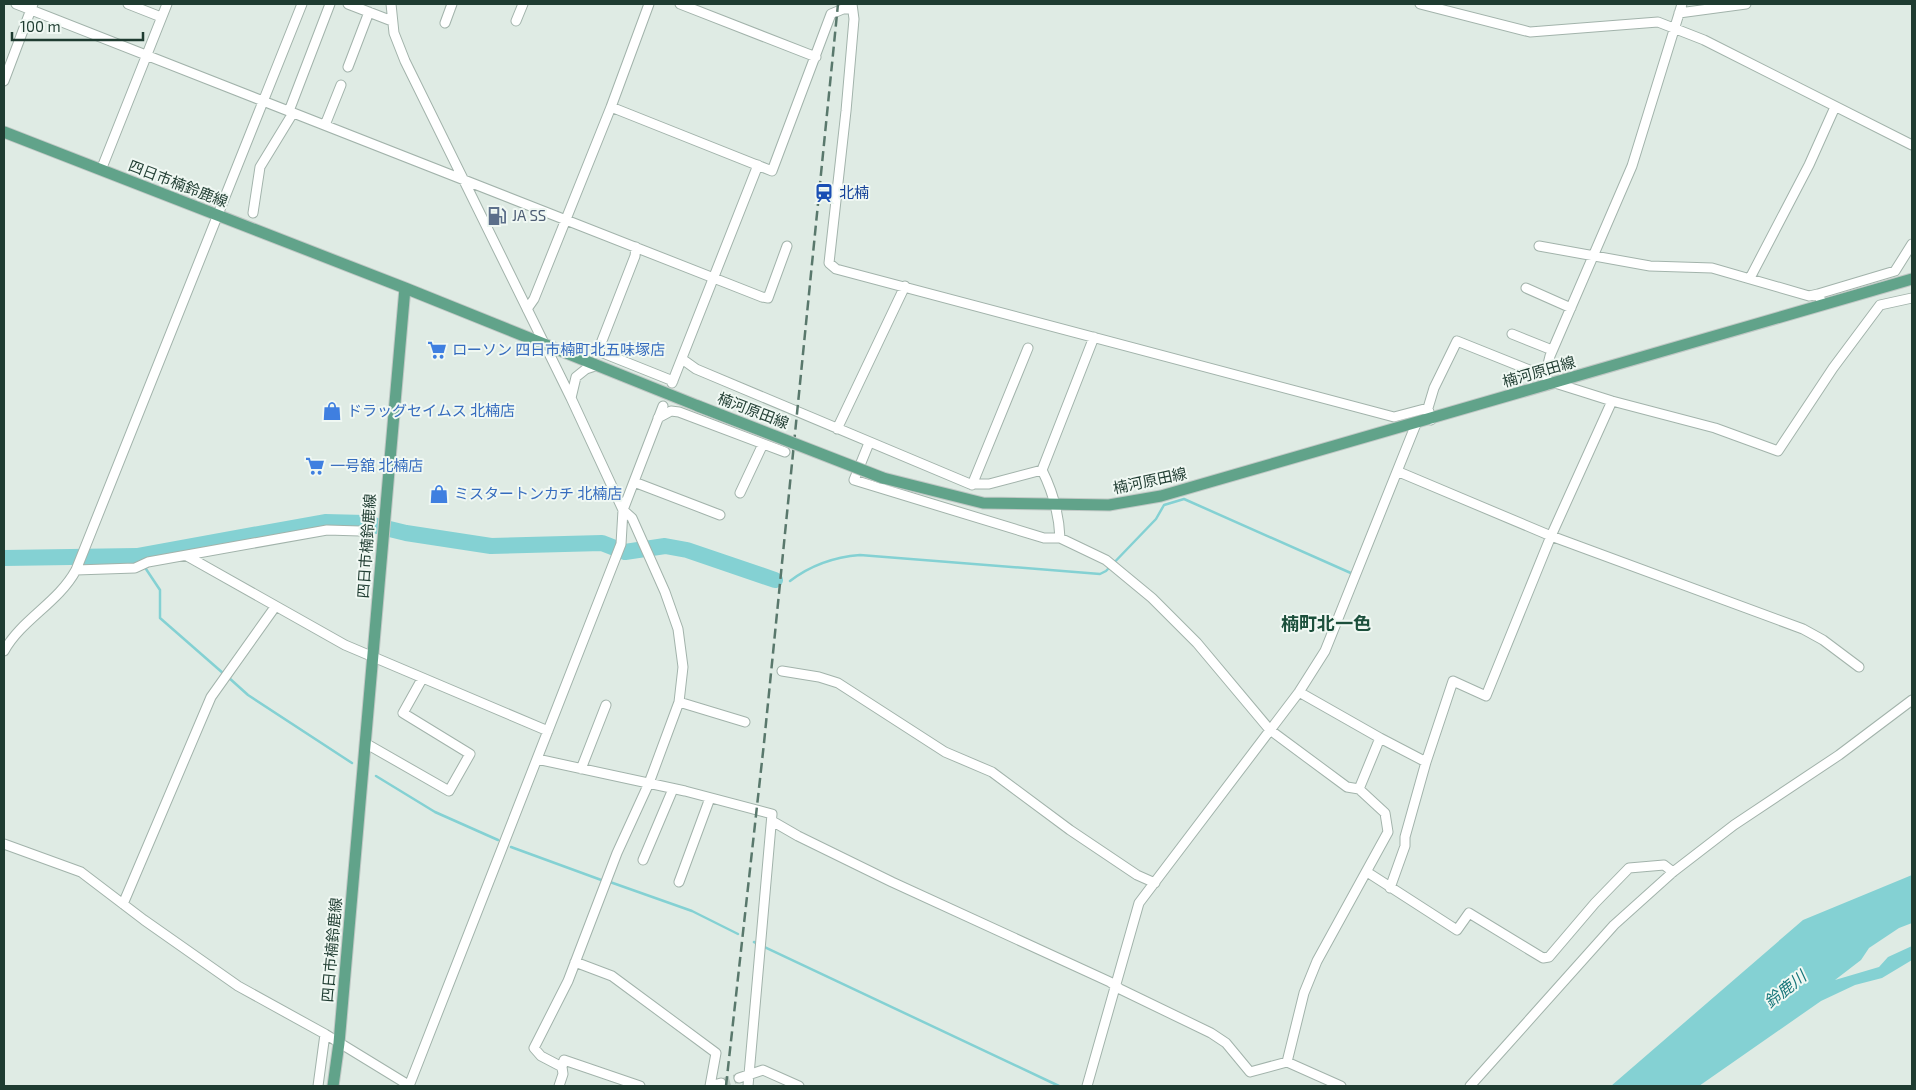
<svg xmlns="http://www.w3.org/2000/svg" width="1916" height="1090" viewBox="0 0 1916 1090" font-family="'Exo 2','Noto Sans JP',sans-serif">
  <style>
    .water { fill: #84d1d3 }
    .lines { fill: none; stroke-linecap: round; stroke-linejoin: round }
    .stream { stroke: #84d1d3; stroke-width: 2.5 }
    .river { stroke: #84d1d3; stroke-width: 16 }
    .minor-tunnel { stroke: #b9c8c0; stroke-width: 9; stroke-dasharray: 9 4.5; stroke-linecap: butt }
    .minor-casing { stroke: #a2b3ab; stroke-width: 11 }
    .major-casing { stroke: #c0c8c5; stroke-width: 13 }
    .minor { stroke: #fff; stroke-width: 9 }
    .major { stroke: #61a38a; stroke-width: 11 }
    .rail { stroke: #59786c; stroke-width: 2.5; stroke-dasharray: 10 5; stroke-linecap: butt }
    .major-bridge-casing { stroke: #c0c8c5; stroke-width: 13; stroke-linecap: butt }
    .major-bridge { stroke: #61a38a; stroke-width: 11 }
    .labels { text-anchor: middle; stroke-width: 4; stroke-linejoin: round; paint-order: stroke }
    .street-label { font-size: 15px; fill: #1f3c31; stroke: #f0f8f3 }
    .transit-label { font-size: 15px; fill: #164399; stroke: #f0f8f3; text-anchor: start }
    .service-label { font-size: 15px; fill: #4e5e75; stroke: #f0f8f3; text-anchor: start }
    .shop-label { font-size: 15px; fill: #366cbe; stroke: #f0f8f3; text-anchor: start }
    .water-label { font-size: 16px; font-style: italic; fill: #17767a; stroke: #f0f8f3 }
    .quarter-label { font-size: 18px; font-weight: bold; fill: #1b4f3b; stroke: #f0f8f3 }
  </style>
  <rect width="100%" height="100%" fill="#dfebe4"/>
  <!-- water -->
  <path class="water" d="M1912,875V923L1899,928L1869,948L1861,960L1835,980L1879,967L1888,957L1912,946V960L1882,978L1855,985L1821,1001L1699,1086H1611L1803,920Z"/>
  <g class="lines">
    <!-- stream -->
    <path class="stream" d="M137,556L141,562
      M144,566L160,590V618L224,674
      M790,581C811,565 834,557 860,555L1100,574L1106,571L1156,519L1164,505L1184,499L1353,574
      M228,677L248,695L352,763
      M376,776L435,812L498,840
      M511,847L604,881
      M610,882L692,911L738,934
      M754,942L1059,1086"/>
    <!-- river -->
    <path class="river" d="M4,558L137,556L325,522L365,523L406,533L491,546L602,543L625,552L665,546L687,550L775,580"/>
    <!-- minor-tunnel -->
    <path class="minor-tunnel" d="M721,1083L739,1078"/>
    <!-- minor casing -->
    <g class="minor-casing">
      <path id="minor" d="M16,4L762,297L768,298L787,246
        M128,4L161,17
        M348,4L392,21
        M391,4L394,33L405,61L571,398L623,510L632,518L665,592L678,629L683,667L679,702L649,783L617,853L568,981L534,1048L541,1056L562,1067L564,1060L640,1086
        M680,4L816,57
        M852,4L854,19L846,111L829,263L836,269L1394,417L1428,408L1431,420
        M1420,4L1530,32L1658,22L1704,40L1912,145
        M1679,13L1746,4
        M516,21L523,4
        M445,23L452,4
        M348,67L369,12
        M4,81L33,4
        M611,107L772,171L831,14L843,9H852
        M289,111L330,4
        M325,125L341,85
        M101,170L167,4
        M253,213L260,167L293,113
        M1539,246L1650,266L1712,268L1809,296L1818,294L1823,305
        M636,247L635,256L598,351L673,381
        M1750,278L1809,165L1835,107
        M1526,288L1571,308
        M1818,294L1895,271L1912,244
        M527,309L534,299L611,107L649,4
        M1512,334L1552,350
        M682,359L696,369L970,484H989L1042,470
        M672,383L758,165
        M1555,383L1612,401L1715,428L1778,451L1833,368L1880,305L1912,298
        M1548,385L1546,372L1550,356L1632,166L1682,4
        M571,398L576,377L586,369L598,365
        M1428,408L1434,388L1457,341L1532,371
        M658,418L671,411L679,412L785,452
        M837,429L905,286
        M869,443L854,480L1044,538H1060L1106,560L1152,598L1197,643L1270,730L1347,787L1359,789L1385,813L1388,832L1317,961L1304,993L1287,1062
        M1399,472L1551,536L1803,629L1823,640L1859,667
        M634,482L720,515
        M972,485L1028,348
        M740,493L763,444
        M1060,538C1059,515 1053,492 1042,470L1094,337
        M187,556L345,645L548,731
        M76,570L135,568L148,562L327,530L360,531
        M4,651C22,619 58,603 76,570L302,4
        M782,671L819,677L838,683L945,752L992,772L1070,830L1137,875L1155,883
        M1299,692L1380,738L1359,789
        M679,702L745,722
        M1380,738L1426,762
        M365,743L449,791L470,754L403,713L422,679
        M537,759L685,791L772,814L748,1086
        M581,769L606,705
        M772,821L798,836L892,882L1110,982L1120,989L1211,1033L1226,1043L1250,1072L1287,1062L1341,1086
        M4,844L81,872L144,920L238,986L325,1034L410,1086
        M643,860L673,789
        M1367,872L1457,930L1469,913L1543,958L1549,957L1595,903L1629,868L1664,865L1673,872
        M679,882L710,798
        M1390,888L1405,846V837L1426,762L1453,681L1486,696L1551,536L1612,401
        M123,904L211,697L275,607
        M575,962L612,976L716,1053L710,1086
        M739,1078L763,1070L799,1086
        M318,1086L325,1034
        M409,1086L621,544L623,510L663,406
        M559,1086L563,1074L562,1067
        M710,1086L721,1083
        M1087,1086L1139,903L1299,692L1325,651L1416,424
        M1470,1086L1614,925L1673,872L1734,825L1839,755L1912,700"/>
    </g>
    <!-- major casing -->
    <g class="major-casing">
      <path id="major" d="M4,132L405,288L698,406
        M883,478L983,503L1109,505L1161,496L1912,279
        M333,1086L339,1043L405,288"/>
    </g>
    <!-- minor -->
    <use href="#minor" class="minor"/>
    <!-- major -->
    <use href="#major" class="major"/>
    <!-- rail -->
    <path class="rail" d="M726,1086L764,743L838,4"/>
    <!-- major-bridge casing -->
    <g class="major-bridge-casing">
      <path id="major-bridge" d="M698,406L883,478"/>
    </g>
    <!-- major-bridge -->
    <use href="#major-bridge" class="major-bridge"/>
  </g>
  <!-- icons -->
  <defs>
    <g id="station-bare" transform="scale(1.5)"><path d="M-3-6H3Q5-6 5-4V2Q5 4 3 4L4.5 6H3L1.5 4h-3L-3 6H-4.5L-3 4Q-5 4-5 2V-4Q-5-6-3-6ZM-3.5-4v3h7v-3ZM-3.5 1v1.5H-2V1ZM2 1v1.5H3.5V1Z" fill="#1a4fb4" stroke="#f0f8f3" stroke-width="2.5" paint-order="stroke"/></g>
    <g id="fuel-bare" transform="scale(1.5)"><path d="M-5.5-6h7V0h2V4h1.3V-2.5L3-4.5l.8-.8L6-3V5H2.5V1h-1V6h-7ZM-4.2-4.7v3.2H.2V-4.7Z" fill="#5c6f8a" stroke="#f0f8f3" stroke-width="2.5" paint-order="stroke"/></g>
    <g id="supermarket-bare" transform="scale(1.5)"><path d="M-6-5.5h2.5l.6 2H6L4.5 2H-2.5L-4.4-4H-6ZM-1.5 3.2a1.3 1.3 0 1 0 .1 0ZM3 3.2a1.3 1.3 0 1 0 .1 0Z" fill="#3f7fe0" stroke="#f0f8f3" stroke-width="2.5" paint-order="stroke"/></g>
    <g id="shop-bare" transform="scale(1.5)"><path d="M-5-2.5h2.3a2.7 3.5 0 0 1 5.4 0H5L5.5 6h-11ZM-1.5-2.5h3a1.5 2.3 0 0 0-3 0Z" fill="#3f7fe0" stroke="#f0f8f3" stroke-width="2.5" paint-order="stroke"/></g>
  </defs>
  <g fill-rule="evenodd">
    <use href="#station-bare" x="824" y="193"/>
    <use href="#fuel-bare" x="497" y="216"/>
    <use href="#supermarket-bare" x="437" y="350"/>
    <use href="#shop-bare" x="332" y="411"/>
    <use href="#supermarket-bare" x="315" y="466"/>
    <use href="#shop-bare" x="439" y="494"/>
  </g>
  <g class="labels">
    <!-- street labels -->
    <g class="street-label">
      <text transform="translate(178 184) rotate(21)" y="5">四日市楠鈴鹿線</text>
      <text transform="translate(1539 372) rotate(-16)" y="5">楠河原田線</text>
      <text transform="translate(753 411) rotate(21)" y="5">楠河原田線</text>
      <text transform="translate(1150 481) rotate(-12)" y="5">楠河原田線</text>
      <text transform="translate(367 546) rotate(-86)" y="5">四日市楠鈴鹿線</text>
      <text transform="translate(332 950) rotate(-85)" y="5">四日市楠鈴鹿線</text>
    </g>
    <!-- transit labels -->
    <g class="transit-label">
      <text x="839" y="198">北楠</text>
    </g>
    <!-- service labels -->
    <g class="service-label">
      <text x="512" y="221">JA SS</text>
    </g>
    <!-- shop labels -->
    <g class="shop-label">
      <text x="452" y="355">ローソン 四日市楠町北五味塚店</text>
      <text x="347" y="416">ドラッグセイムス 北楠店</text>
      <text x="330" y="471">一号舘 北楠店</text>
      <text x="454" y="499">ミスタートンカチ 北楠店</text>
    </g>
    <!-- water labels -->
    <g class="water-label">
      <text transform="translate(1785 989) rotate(-39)" y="6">鈴鹿川</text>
    </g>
    <!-- quarter labels -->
    <g class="quarter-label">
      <text x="1326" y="630">楠町北一色</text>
    </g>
  </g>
  <!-- border -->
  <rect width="1916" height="1090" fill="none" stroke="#1f3c31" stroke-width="10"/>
  <!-- scale -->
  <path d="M12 32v8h131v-8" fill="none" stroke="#1f3c31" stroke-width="2.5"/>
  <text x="20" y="32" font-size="15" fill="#1f3c31" stroke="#f0f8f3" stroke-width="4" paint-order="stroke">100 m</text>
</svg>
